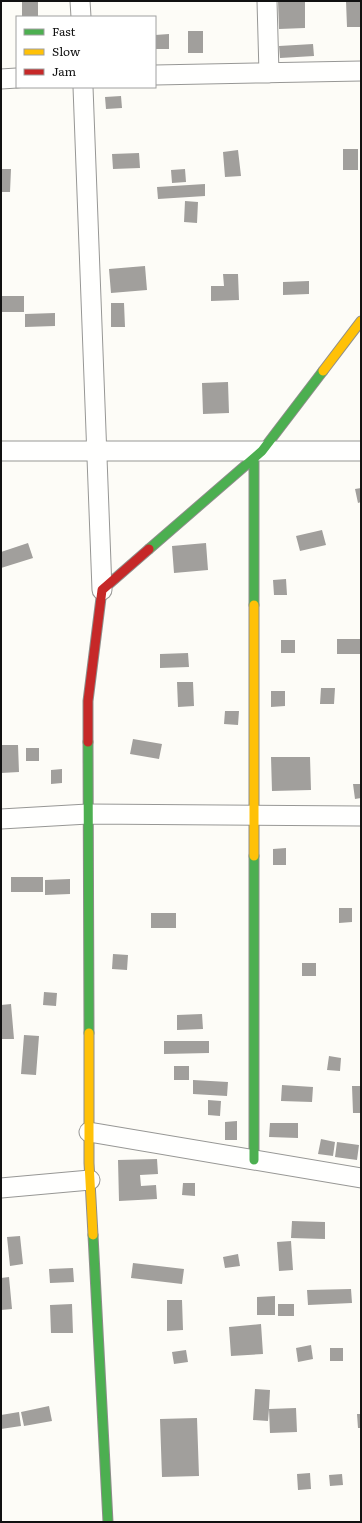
<svg xmlns="http://www.w3.org/2000/svg" width="362" height="1523" viewBox="0 0 362 1523" font-family="Literata,serif">
  <style>
    .building { fill: #a19f9c }
    .lines { fill: none; stroke-linecap: round; stroke-linejoin: round }
    .street-casing { stroke: #979795; stroke-width: 21 }
    .fast-casing { stroke: #8e8d8b; stroke-width: 11 }
    .slow-casing { stroke: #8e8d8b; stroke-width: 11 }
    .jam-casing { stroke: #8e8d8b; stroke-width: 11 }
    .street { stroke: #fffffe; stroke-width: 19 }
    .fast { stroke: #4caf50; stroke-width: 9 }
    .slow { stroke: #ffc107; stroke-width: 9 }
    .jam { stroke: #c62828; stroke-width: 9 }
  </style>
  <rect width="100%" height="100%" fill="#fdfcf7"/>
  <!-- building -->
  <path class="building" d="M22,1H38V17H22Z
    M278,1H305V28L279,29Z
    M346,1H361V27H347Z
    M188,31H203V53H188Z
    M169,34V49H155V35Z
    M313,44L314,56L280,58L279,46Z
    M121,96L122,108L106,109L105,97Z
    M343,149H358V170H343Z
    M238,150L241,176L225,177L223,152Z
    M139,153L140,168L113,169L112,154Z
    M1,169H11L10,192H1Z
    M185,169L186,182L172,183L171,170Z
    M205,184V196L158,199L157,187Z
    M185,201L198,202L197,223L184,222Z
    M145,266L147,290L111,293L109,269Z
    M223,274H238L239,300L211,301V286H224Z
    M309,281V294L283,295V282Z
    M1,296H24V312H1Z
    M111,303H124L125,327H111Z
    M55,313V326L25,327V314Z
    M228,382L229,413L203,414L202,383Z
    M361,488V502L358,503L355,489Z
    M322,530L326,545L300,551L296,536Z
    M28,543L33,558L1,568V552Z
    M206,543L208,570L174,573L172,546Z
    M286,579L287,595H274L273,580Z
    M337,639H361V654H337Z
    M281,640H295V653H281Z
    M188,653L189,667L160,668V654Z
    M177,682H193L194,706L178,707Z
    M321,688H335L334,704H320Z
    M271,691H285V706L271,707Z
    M225,711H239L238,725L224,724Z
    M133,739L162,744L159,759L130,754Z
    M1,745H18L19,772L1,773Z
    M26,748H39V761H26Z
    M271,757H310L311,790L272,791Z
    M62,769V783L51,784V770Z
    M353,784H361V798L355,799Z
    M286,848V865H273V849Z
    M11,877H43V892H11Z
    M70,879V894L45,895V880Z
    M339,908H352V922L339,923Z
    M151,913H176V928H151Z
    M113,954L128,955L127,970L112,969Z
    M302,963H316V976H302Z
    M44,992L57,993L56,1006L43,1005Z
    M11,1004L14,1039H1V1005Z
    M202,1014L203,1029L177,1030V1015Z
    M24,1035L39,1036L36,1075L21,1074Z
    M164,1041H209V1053L164,1054Z
    M329,1056L341,1058L340,1071L327,1070Z
    M174,1066H189V1080H174Z
    M193,1080L228,1082L227,1096L193,1094Z
    M282,1085L313,1087L312,1102L281,1101Z
    M352,1086H361V1113H353Z
    M208,1100L221,1101L220,1116L208,1115Z
    M237,1121V1140H225V1122Z
    M270,1123H298V1138L269,1137Z
    M321,1139L335,1142L333,1156L318,1154Z
    M337,1142L359,1145L357,1160L335,1157Z
    M157,1159L158,1174L140,1175L141,1186L156,1185L157,1199L119,1201L118,1160Z
    M183,1183H195V1196L182,1195Z
    M292,1221L325,1222V1239L291,1238Z
    M20,1236L23,1264L10,1266L7,1237Z
    M291,1241L293,1270L279,1271L277,1242Z
    M238,1254L240,1266L225,1268L223,1257Z
    M133,1263L184,1269L182,1284L131,1278Z
    M73,1268L74,1282L50,1283L49,1269Z
    M9,1277L12,1309L1,1310V1278Z
    M351,1289L352,1303L308,1305L307,1290Z
    M275,1296V1315H257V1297Z
    M167,1300H182L183,1330L167,1331Z
    M72,1304L73,1333H51L50,1305Z
    M278,1304H294V1316H278Z
    M261,1324L263,1354L231,1356L229,1327Z
    M311,1345L313,1359L298,1362L296,1348Z
    M330,1348H343V1361H330Z
    M186,1350L188,1362L174,1364L172,1352Z
    M255,1389L270,1390L269,1409L296,1408L297,1432L270,1433L269,1409L268,1421L253,1420Z
    M49,1406L52,1421L24,1426L21,1412Z
    M19,1412L21,1426L1,1429V1415Z
    M357,1414H361V1428H358Z
    M197,1418L199,1476L162,1477L160,1419Z
    M310,1473L311,1489L298,1490L297,1474Z
    M342,1474L343,1485L330,1486L329,1475Z"/>
  <g class="lines">
    <!-- street casing -->
    <g class="street-casing">
      <path id="street" d="M80,1L81,17
        M267,1L269,73
        M155,75L361,71
        M1,79L17,78
        M83,87L102,590
        M1,451H361
        M1,819L88,814L361,816
        M89,1132L361,1178
        M1,1188L90,1180"/>
    </g>
    <!-- fast casing -->
    <g class="fast-casing">
      <path id="fast" d="M254,458V605
        M149,549L262,451L323,371
        M88,742L89,1033
        M254,856V1160
        M93,1235L108,1522"/>
    </g>
    <!-- slow casing -->
    <g class="slow-casing">
      <path id="slow" d="M323,371L361,321
        M254,605V856
        M89,1033V1163L93,1235"/>
    </g>
    <!-- jam casing -->
    <g class="jam-casing">
      <path id="jam" d="M88,742V701L102,590L149,549"/>
    </g>
    <!-- street -->
    <use href="#street" class="street"/>
    <!-- fast -->
    <use href="#fast" class="fast"/>
    <!-- slow -->
    <use href="#slow" class="slow"/>
    <!-- jam -->
    <use href="#jam" class="jam"/>
  </g>
  <!-- border -->
  <rect width="362" height="1523" fill="none" stroke="#111111" stroke-width="4"/>
  <!-- legend -->
  <rect x="16" y="16" width="140" height="72" fill="#ffffff" stroke="#a0a0a0"/>
  <rect x="24" y="29" width="20" height="6" fill="#4caf50" stroke="#a0a0a0"/>
  <text x="52" y="36" font-size="12" fill="#111111">Fast</text>
  <rect x="24" y="49" width="20" height="6" fill="#ffc107" stroke="#a0a0a0"/>
  <text x="52" y="56" font-size="12" fill="#111111">Slow</text>
  <rect x="24" y="69" width="20" height="6" fill="#c62828" stroke="#a0a0a0"/>
  <text x="52" y="76" font-size="12" fill="#111111">Jam</text>
</svg>
